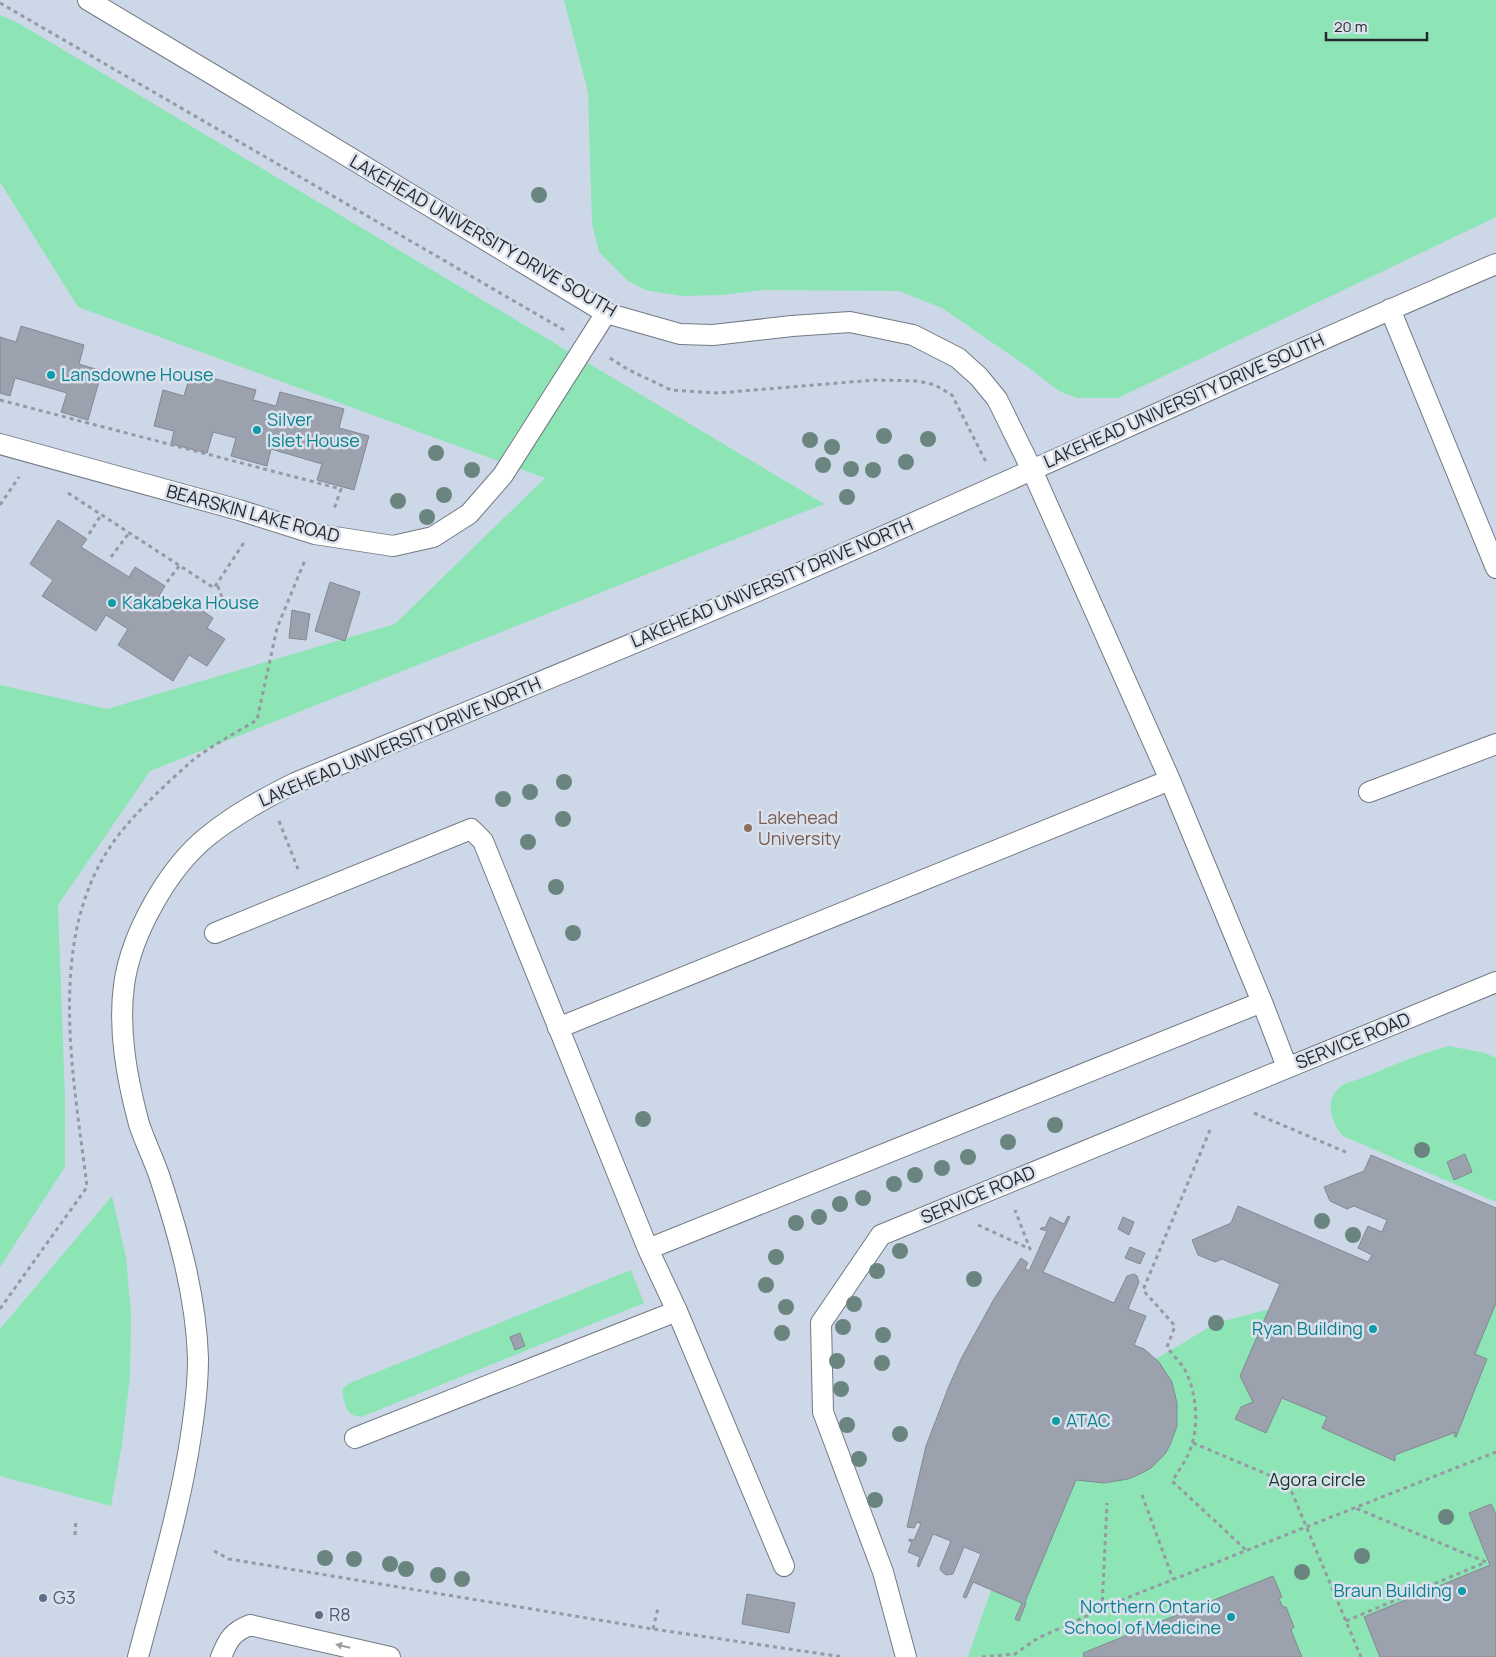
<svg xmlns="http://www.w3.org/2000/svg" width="1496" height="1657" viewBox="0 0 1496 1657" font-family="Manrope,sans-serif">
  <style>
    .built { fill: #ccd7e8 }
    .green { fill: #8de5b5 }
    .building { fill: #9ca2ad; stroke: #838993 }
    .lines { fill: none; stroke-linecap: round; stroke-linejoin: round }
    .lane-casing { stroke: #747a84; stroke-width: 22 }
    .path { stroke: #959aa2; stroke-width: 3; stroke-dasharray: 4 4; stroke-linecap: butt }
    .lane { stroke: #fff; stroke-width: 20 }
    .tree { fill: #6a857f }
    .oneway { fill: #9d9ea0 }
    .culture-dot { fill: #0f9aa8; stroke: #dae1ec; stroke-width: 2 }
    .education-dot { fill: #8d6e63; stroke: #dae1ec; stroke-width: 2 }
    .service-dot { fill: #5c6f8a; stroke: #dae1ec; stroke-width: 2 }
    .labels { text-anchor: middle; stroke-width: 5; stroke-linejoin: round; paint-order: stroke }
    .street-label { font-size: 18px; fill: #25282c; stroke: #dae1ec }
    .culture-label { font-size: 18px; fill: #0d838f; stroke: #dae1ec; text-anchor: start }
    .education-label { font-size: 18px; fill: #785e54; stroke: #dae1ec; text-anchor: start }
    .park-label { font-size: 18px; fill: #0f3925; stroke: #dae1ec }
    .service-label { font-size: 18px; fill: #4e5e75; stroke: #dae1ec; text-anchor: start }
  </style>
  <rect width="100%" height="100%" fill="#dae1ec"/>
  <!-- built -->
  <path class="built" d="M0,0H1496V1657H0Z"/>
  <!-- green -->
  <path class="green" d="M564,0H1496V217L1118,398H1077L1059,391L1028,367L942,308L899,291L765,290L722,295L682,296L645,290L627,280L599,252L592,223L588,92Z
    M0,15L20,24L824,504L150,771L58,905L65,1099V1167L0,1267V685L107,709L395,624L545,478L78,307L0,182Z
    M1449,1046L1485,1053L1496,1058V1202L1343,1136C1331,1123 1324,1101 1340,1087C1345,1082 1358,1080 1365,1077C1393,1065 1420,1054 1449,1046Z
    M112,1196L126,1257L131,1314L130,1376L122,1444L111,1506L0,1476V1329Z
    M1496,1250V1657H968L1048,1424L1216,1323Z
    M631,1270L644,1303L361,1417C359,1416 356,1417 353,1415C345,1411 342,1395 343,1388L350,1383Z"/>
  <!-- building -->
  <path class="building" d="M21,326L84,345L79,364L102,371L88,420L61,412L67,393L15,378L10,396L0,393V337L16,342Z
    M191,372L256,390L253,400L276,406L280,392L344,409L339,428L369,436L354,490L317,480L322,464L271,449L267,466L231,456L236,438L213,432L207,453L171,444L174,431L154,426L163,390L184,396Z
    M58,520L87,539L81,547L129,577L135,567L165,586L159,596L178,608L185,599L213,618L207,628L225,639L207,666L189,655L173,681L118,645L128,629L106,615L96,631L42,596L53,580L30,564Z
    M330,582L360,592L345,641L315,631Z
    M292,610L310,614L306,640L289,638Z
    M1465,1154L1472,1172L1454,1180L1447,1162Z
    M1371,1155L1496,1208V1303L1475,1354L1487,1359L1456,1437L1454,1436L1456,1432L1395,1455V1461L1322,1428L1327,1417L1282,1398L1266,1433L1235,1419L1241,1407L1253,1402L1240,1376L1280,1284L1222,1259L1215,1262L1198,1255L1192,1240L1231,1223L1238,1206L1368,1262L1372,1255L1358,1248L1368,1226L1382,1232L1387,1220L1354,1206L1347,1209L1330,1201L1324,1187L1364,1171Z
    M1068,1216L1070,1217L1043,1272L1114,1303L1127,1276L1134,1274L1137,1276L1139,1282L1128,1309L1146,1316L1134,1345L1144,1349L1159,1362L1172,1382L1177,1403V1426L1170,1445L1165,1454L1151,1468L1140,1474L1128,1479L1104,1483L1076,1480L1025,1602L1026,1603L1019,1621L1015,1619L1022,1603L973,1582L966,1598L963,1597L981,1554L964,1547L953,1574L946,1575L941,1571L940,1568L951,1541L933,1534L919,1567L917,1566L920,1557L908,1552L912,1542L909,1541V1539L914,1540L921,1524L917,1522L914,1528L907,1527L926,1446L949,1386L962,1357L994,1299L1021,1258L1028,1263L1025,1268L1029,1271L1047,1231L1040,1229L1042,1227L1045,1228L1050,1217L1064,1224Z
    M1123,1217L1134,1222L1129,1235L1118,1229Z
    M1130,1247L1145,1253L1140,1264L1125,1258Z
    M520,1333L525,1346L515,1350L510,1337Z
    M1491,1504L1496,1514V1657H1380L1364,1617L1490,1565L1469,1513Z
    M1273,1576L1282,1597L1279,1599L1283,1607H1286L1294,1627L1291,1630L1302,1657H1084L1083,1653Z
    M747,1594L795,1603L789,1633L742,1624Z"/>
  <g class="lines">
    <!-- lane casing -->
    <g class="lane-casing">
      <path id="lane" d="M88,0L217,77L606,313L680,334L713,335L792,326L850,322L913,335L958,358L979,377L997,399L1032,470L1170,780L1262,1002L648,1249
        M1390,309L1496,568
        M0,444L239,510L315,534L393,546L433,537L469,514L503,475L606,313
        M1369,792L1496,744
        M215,933L471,829L483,841L648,1249L677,1311L784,1566
        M1262,1002L1287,1067
        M558,1028L1170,780
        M355,1438L677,1311
        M138,1657C157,1584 180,1510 191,1435C195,1409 198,1384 198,1358C196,1296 179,1236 160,1178C154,1160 145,1142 139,1124C127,1079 118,1031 124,985C131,934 168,868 208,836C235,814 265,798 295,783C457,716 620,650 781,581C1020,478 1256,366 1496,264
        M221,1657C228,1640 232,1632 250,1625L390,1657
        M906,1657L883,1572L823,1412L821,1323L881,1235L1496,982"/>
    </g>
    <!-- path -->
    <path class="path" d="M0,3L564,330
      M610,358L627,369L671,390L718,393L875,380L918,381L935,385L952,395L986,462
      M0,400L341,489L334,509
      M68,493L214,588L245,541
      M0,505L19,477
      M89,534L101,515
      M111,557L129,533
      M167,582L179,566
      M216,611L223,600L217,584
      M279,821L298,869
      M1254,1113L1348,1153
      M1210,1130L1143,1290L1175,1326L1167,1347C1172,1354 1179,1361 1184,1368C1196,1390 1199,1421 1192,1444C1188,1458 1180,1469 1172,1481L1246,1550
      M978,1225L1030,1249L1015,1210
      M0,1309L87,1187C74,1078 45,941 112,844C132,815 167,783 193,760C211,746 237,732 257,720L277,628L305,560
      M1193,1443L1288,1483L1361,1657
      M1142,1495L1173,1579
      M75,1535L76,1519
      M214,1551L229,1559L653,1629L843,1657
      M1102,1609L1107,1503
      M1346,1621L1486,1562L1355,1508
      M653,1629L658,1608
      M982,1657L1015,1654L1038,1638L1134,1595L1496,1452"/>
    <!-- lane -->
    <use href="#lane" class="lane"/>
  </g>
  <!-- trees -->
  <g class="tree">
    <circle cx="539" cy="195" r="8"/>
    <circle cx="884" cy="436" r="8"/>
    <circle cx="928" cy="439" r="8"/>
    <circle cx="810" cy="440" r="8"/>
    <circle cx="832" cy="447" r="8"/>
    <circle cx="436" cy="453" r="8"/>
    <circle cx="906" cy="462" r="8"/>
    <circle cx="823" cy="465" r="8"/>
    <circle cx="851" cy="469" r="8"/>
    <circle cx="472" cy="470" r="8"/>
    <circle cx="873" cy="470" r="8"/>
    <circle cx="444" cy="495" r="8"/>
    <circle cx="847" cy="497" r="8"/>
    <circle cx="398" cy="501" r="8"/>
    <circle cx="427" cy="517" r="8"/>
    <circle cx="564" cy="782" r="8"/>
    <circle cx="530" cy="792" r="8"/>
    <circle cx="503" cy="799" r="8"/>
    <circle cx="563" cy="819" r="8"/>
    <circle cx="528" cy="842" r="8"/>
    <circle cx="556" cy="887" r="8"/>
    <circle cx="573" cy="933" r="8"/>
    <circle cx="643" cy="1119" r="8"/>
    <circle cx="1055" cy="1125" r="8"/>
    <circle cx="1008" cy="1142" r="8"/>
    <circle cx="1422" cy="1150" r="8"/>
    <circle cx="968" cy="1157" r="8"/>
    <circle cx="942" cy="1168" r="8"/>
    <circle cx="915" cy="1175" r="8"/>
    <circle cx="894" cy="1184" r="8"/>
    <circle cx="863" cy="1198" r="8"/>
    <circle cx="840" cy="1204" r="8"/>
    <circle cx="819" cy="1217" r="8"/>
    <circle cx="1322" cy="1221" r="8"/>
    <circle cx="796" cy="1223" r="8"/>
    <circle cx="1353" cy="1235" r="8"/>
    <circle cx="900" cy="1251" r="8"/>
    <circle cx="776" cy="1257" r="8"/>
    <circle cx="877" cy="1271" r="8"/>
    <circle cx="974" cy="1279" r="8"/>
    <circle cx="766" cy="1285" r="8"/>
    <circle cx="854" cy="1304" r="8"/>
    <circle cx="786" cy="1307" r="8"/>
    <circle cx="1216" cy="1323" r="8"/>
    <circle cx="843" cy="1327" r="8"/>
    <circle cx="782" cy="1333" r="8"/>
    <circle cx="883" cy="1335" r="8"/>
    <circle cx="837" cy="1361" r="8"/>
    <circle cx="882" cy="1363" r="8"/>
    <circle cx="841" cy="1389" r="8"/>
    <circle cx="847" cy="1425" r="8"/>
    <circle cx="900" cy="1434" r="8"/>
    <circle cx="859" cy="1459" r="8"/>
    <circle cx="875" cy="1500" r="8"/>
    <circle cx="1446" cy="1517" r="8"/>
    <circle cx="1362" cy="1556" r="8"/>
    <circle cx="325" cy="1558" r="8"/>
    <circle cx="354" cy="1559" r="8"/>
    <circle cx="390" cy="1564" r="8"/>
    <circle cx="406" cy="1569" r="8"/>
    <circle cx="1302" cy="1572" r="8"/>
    <circle cx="438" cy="1575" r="8"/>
    <circle cx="462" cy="1579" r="8"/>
  </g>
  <!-- one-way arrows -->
  <defs><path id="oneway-solid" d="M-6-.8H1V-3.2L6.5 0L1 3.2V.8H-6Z" transform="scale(1.25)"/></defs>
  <use class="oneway" href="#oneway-solid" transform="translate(343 1646) rotate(-167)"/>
  <!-- markers -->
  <g class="culture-dot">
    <circle cx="51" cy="375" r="5"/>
    <circle cx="257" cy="430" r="5"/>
    <circle cx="112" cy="603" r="5"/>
    <circle cx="1373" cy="1329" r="5"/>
    <circle cx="1056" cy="1421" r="5"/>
    <circle cx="1462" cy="1591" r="5"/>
    <circle cx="1231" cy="1617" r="5"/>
  </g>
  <circle class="education-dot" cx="748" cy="828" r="5"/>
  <g class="service-dot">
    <circle cx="43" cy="1598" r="5"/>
    <circle cx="319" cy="1615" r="5"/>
  </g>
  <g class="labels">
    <!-- street labels -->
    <g class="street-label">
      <text transform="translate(483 236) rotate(30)" y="6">LAKEHEAD UNIVERSITY DRIVE SOUTH</text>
      <text transform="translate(1184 401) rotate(-24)" y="6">LAKEHEAD UNIVERSITY DRIVE SOUTH</text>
      <text transform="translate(253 514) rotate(15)" y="6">BEARSKIN LAKE ROAD</text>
      <text transform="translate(772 583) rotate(-23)" y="6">LAKEHEAD UNIVERSITY DRIVE NORTH</text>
      <text transform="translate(400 742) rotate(-23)" y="6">LAKEHEAD UNIVERSITY DRIVE NORTH</text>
      <text transform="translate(1353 1041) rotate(-22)" y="6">SERVICE ROAD</text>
      <text transform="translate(978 1195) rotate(-23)" y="6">SERVICE ROAD</text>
    </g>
    <!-- culture labels -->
    <g class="culture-label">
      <text x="61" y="381">Lansdowne House</text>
      <text x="267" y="426">Silver<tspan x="267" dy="21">Islet House</tspan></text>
      <text x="122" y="609">Kakabeka House</text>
      <text x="1363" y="1335" text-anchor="end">Ryan Building</text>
      <text x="1066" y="1427">ATAC</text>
      <text x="1452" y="1597" text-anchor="end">Braun Building</text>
      <text x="1221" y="1613" text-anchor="end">Northern Ontario<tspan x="1221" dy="21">School of Medicine</tspan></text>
    </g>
    <!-- education labels -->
    <g class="education-label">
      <text x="758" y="824">Lakehead<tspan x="758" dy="21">University</tspan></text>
    </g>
    <!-- park labels -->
    <g class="park-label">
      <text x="1317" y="1486">Agora circle</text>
    </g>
    <!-- service labels -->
    <g class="service-label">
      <text x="53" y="1604">G3</text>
      <text x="329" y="1621">R8</text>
    </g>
  </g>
  <!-- scale -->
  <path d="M1326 32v8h101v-8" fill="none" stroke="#25282c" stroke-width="2.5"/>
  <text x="1334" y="32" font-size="15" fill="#25282c" stroke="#dae1ec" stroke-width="4" paint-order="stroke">20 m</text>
</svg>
